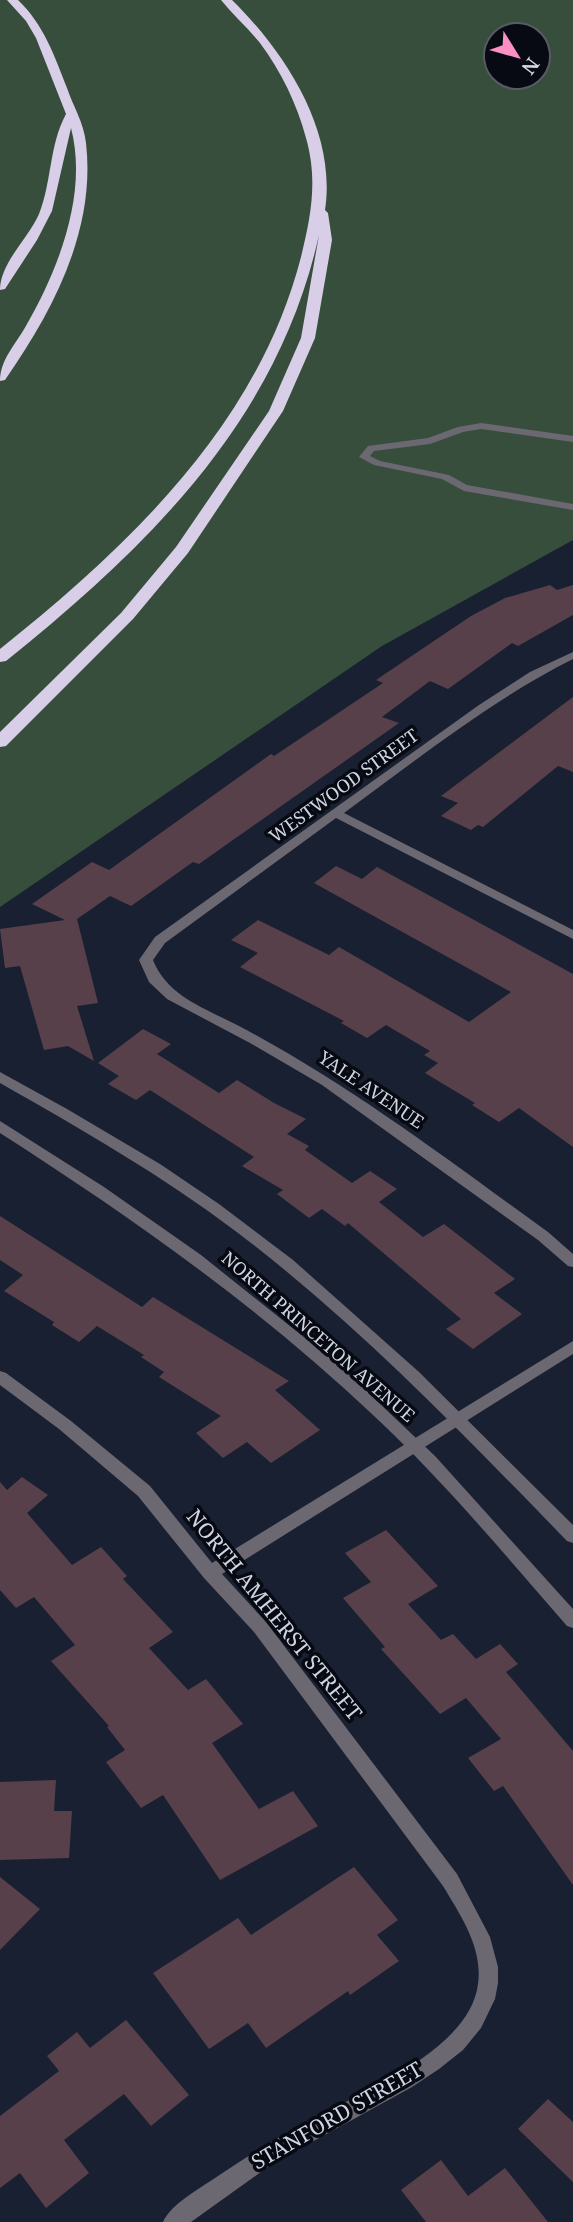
<svg xmlns="http://www.w3.org/2000/svg" width="573" height="2222" viewBox="0 0 573 2222" font-family="'Noto Serif',serif">
  <style>
    .green { fill: #374e3c; fill-rule: evenodd }
    .building { fill: #57404a }
    .lines { fill: none; stroke-linecap: round; stroke-linejoin: round }
    .service { fill: #6c6872; fill-rule: evenodd }
    .minor { fill: #6c6872; fill-rule: evenodd }
    .tertiary { fill: #6c6872; fill-rule: evenodd }
    .motorway { fill: #d8cee7; fill-rule: evenodd }
    .labels { text-anchor: middle; stroke-width: 7; stroke-linejoin: round; paint-order: stroke }
    .street-label { font-size: 18px; fill: #cfd5e1; stroke: #070a12 }
    .near-street-label { font-size: 21px; fill: #cfd5e1; stroke: #070a12 }
  </style>
  <rect width="100%" height="100%" fill="#182032"/>
  <!-- green -->
  <path class="green" d="M0,0H573V540L382,646L0,907ZM496,35H538V77H496Z"/>
  <!-- building -->
  <path class="building" d="M550,585L557,590L573,585V615L518,646L512,643L448,689L430,681L382,717L399,723L199,864L193,862L131,906L110,896L77,919L98,1003L77,1006L94,1061L68,1046L44,1050L20,966L5,968L0,929L65,920L32,904L92,862L109,870L271,754L274,756L383,683L376,680L471,616L505,598Z
    M573,697V772L558,766L483,827L478,825L471,830L441,816L458,803L441,796Z
    M336,866L362,879L377,867L573,974V1147L519,1108L499,1122L472,1105L475,1103L425,1073L438,1063L424,1055L430,1051L386,1025L367,1038L341,1023L344,1021L240,967L258,953L231,940L258,920L329,955L339,947L469,1022L511,992L314,883Z
    M143,1029L171,1044L157,1054L219,1093L237,1080L274,1103L306,1119L287,1134L309,1146L305,1150L352,1183L370,1171L397,1189L379,1202L423,1237L444,1224L515,1279L494,1293L522,1314L473,1349L446,1329L461,1319L348,1223L345,1226L322,1209L309,1218L277,1194L283,1190L242,1166L254,1157L150,1090L136,1100L108,1084L119,1076L98,1063Z
    M0,1216L142,1307L153,1297L289,1381L275,1390L320,1430L271,1463L247,1442L223,1458L196,1433L221,1416L159,1377L164,1372L141,1357L144,1355L97,1326L79,1342L52,1325L54,1322L4,1291L23,1275L0,1260Z
    M22,1477L48,1495L27,1513L72,1565L101,1547L127,1576L123,1579L173,1632L149,1648L188,1690L206,1679L243,1724L212,1743L259,1809L293,1791L318,1826L220,1880L163,1795L141,1808L106,1762L125,1750L107,1727L109,1726L51,1661L75,1645L34,1597L16,1608L0,1590V1482L7,1490Z
    M386,1530L438,1586L408,1604L441,1640L453,1634L476,1659L500,1644L518,1664L506,1672L573,1751V1885L503,1786L494,1791L468,1758L501,1739L466,1698L440,1714L381,1649L385,1647L343,1598L371,1582L345,1553Z
    M56,1780L54,1811H72L69,1858L0,1860V1782Z
    M354,1867L398,1920L377,1935L399,1961L350,1995L348,1991L266,2048L248,2023L209,2049L153,1973L238,1918L251,1935Z
    M0,1877L40,1909L0,1950Z
    M126,2020L189,2095L151,2126L124,2094L64,2140L89,2173L46,2208L20,2173L0,2188V2116L59,2071L47,2056L77,2032L90,2048Z
    M548,2099L573,2122V2182L518,2129Z
    M441,2160L468,2196L505,2168L548,2222H426L401,2190Z"/>
  <g class="lines">
    <!-- service -->
    <path class="service" d="M481,423L573,436V442L481,429L463,432L430,444L374,451L370,456L380,461L449,475L467,485L573,504V510L464,491L442,479L374,465L359,457L368,446L428,438L458,427Z"/>
    <!-- minor -->
    <path class="minor" d="M573,652V659C491,700 418,759 344,813L573,930V939L336,818L165,943L153,960C168,997 205,1008 239,1026C349,1084 448,1160 548,1232L573,1254V1267L568,1266L538,1240L322,1085L250,1043L167,999L149,982L139,960L155,937L479,705L530,672Z
      M573,1341V1354L222,1574L266,1622L457,1874L490,1937L498,1967V1983L495,1999L481,2028L463,2050L439,2069L412,2087L272,2164L191,2222H163C171,2204 199,2189 215,2178C246,2157 278,2137 310,2120C362,2092 470,2050 478,1984C483,1948 461,1916 443,1886L254,1632L204,1578L138,1496L59,1429L0,1385V1371L6,1373L71,1421L150,1486L212,1563Z"/>
    <!-- tertiary -->
    <path class="tertiary" d="M0,1072L67,1109L160,1164L219,1204L293,1260L419,1372L573,1525V1543L567,1541C462,1433 358,1324 238,1233C163,1176 81,1129 0,1083Z
      M0,1121L104,1187L201,1255L340,1366L435,1456L573,1609V1628L567,1626C504,1554 443,1480 373,1415C259,1307 131,1217 0,1133Z"/>
    <!-- motorway -->
    <path class="motorway" d="M7,0H18C44,25 54,55 67,88C73,106 84,123 86,143C96,230 53,311 5,380L0,381C0,359 17,343 27,324C59,268 88,193 71,128L52,211L37,240L5,289L0,290C0,263 28,239 39,214C52,182 49,145 66,114L36,38L26,21Z
      M221,0H232C285,52 337,131 325,210L328,213L332,240L315,338L283,411L188,553L133,619L6,746L0,747V732L121,613L176,547L269,411L301,338L319,235C278,420 149,546 6,661L0,662V649C130,545 258,424 301,257C311,216 318,180 306,138C297,104 281,71 260,43C248,28 233,15 221,0Z"/>
  </g>
  <g class="labels">
    <!-- street labels -->
    <g class="street-label">
      <text transform="translate(344 786) rotate(-36)" y="6">WESTWOOD STREET</text>
      <text transform="translate(371 1090) rotate(34)" y="6">YALE AVENUE</text>
      <text transform="translate(318 1337) rotate(41)" y="6">NORTH PRINCETON AVENUE</text>
    </g>
    <!-- near-street labels -->
    <g class="near-street-label">
      <text transform="translate(274 1615) rotate(51)" y="7">NORTH AMHERST STREET</text>
      <text transform="translate(337 2116) rotate(-30)" y="7">STANFORD STREET</text>
    </g>
  </g>
  <!-- north arrow -->
  <g transform="translate(517 56) rotate(127)"><circle r="33" fill="#070a12" stroke="#575b65" stroke-width="2"/>
  <path d="M0-5L12 26L0 18L-12 26Z" fill="#fc8fc3"/>
  <text y="-10" font-size="19" font-weight="bold" text-anchor="middle" fill="#cfd5e1">N</text>
  </g>
</svg>
